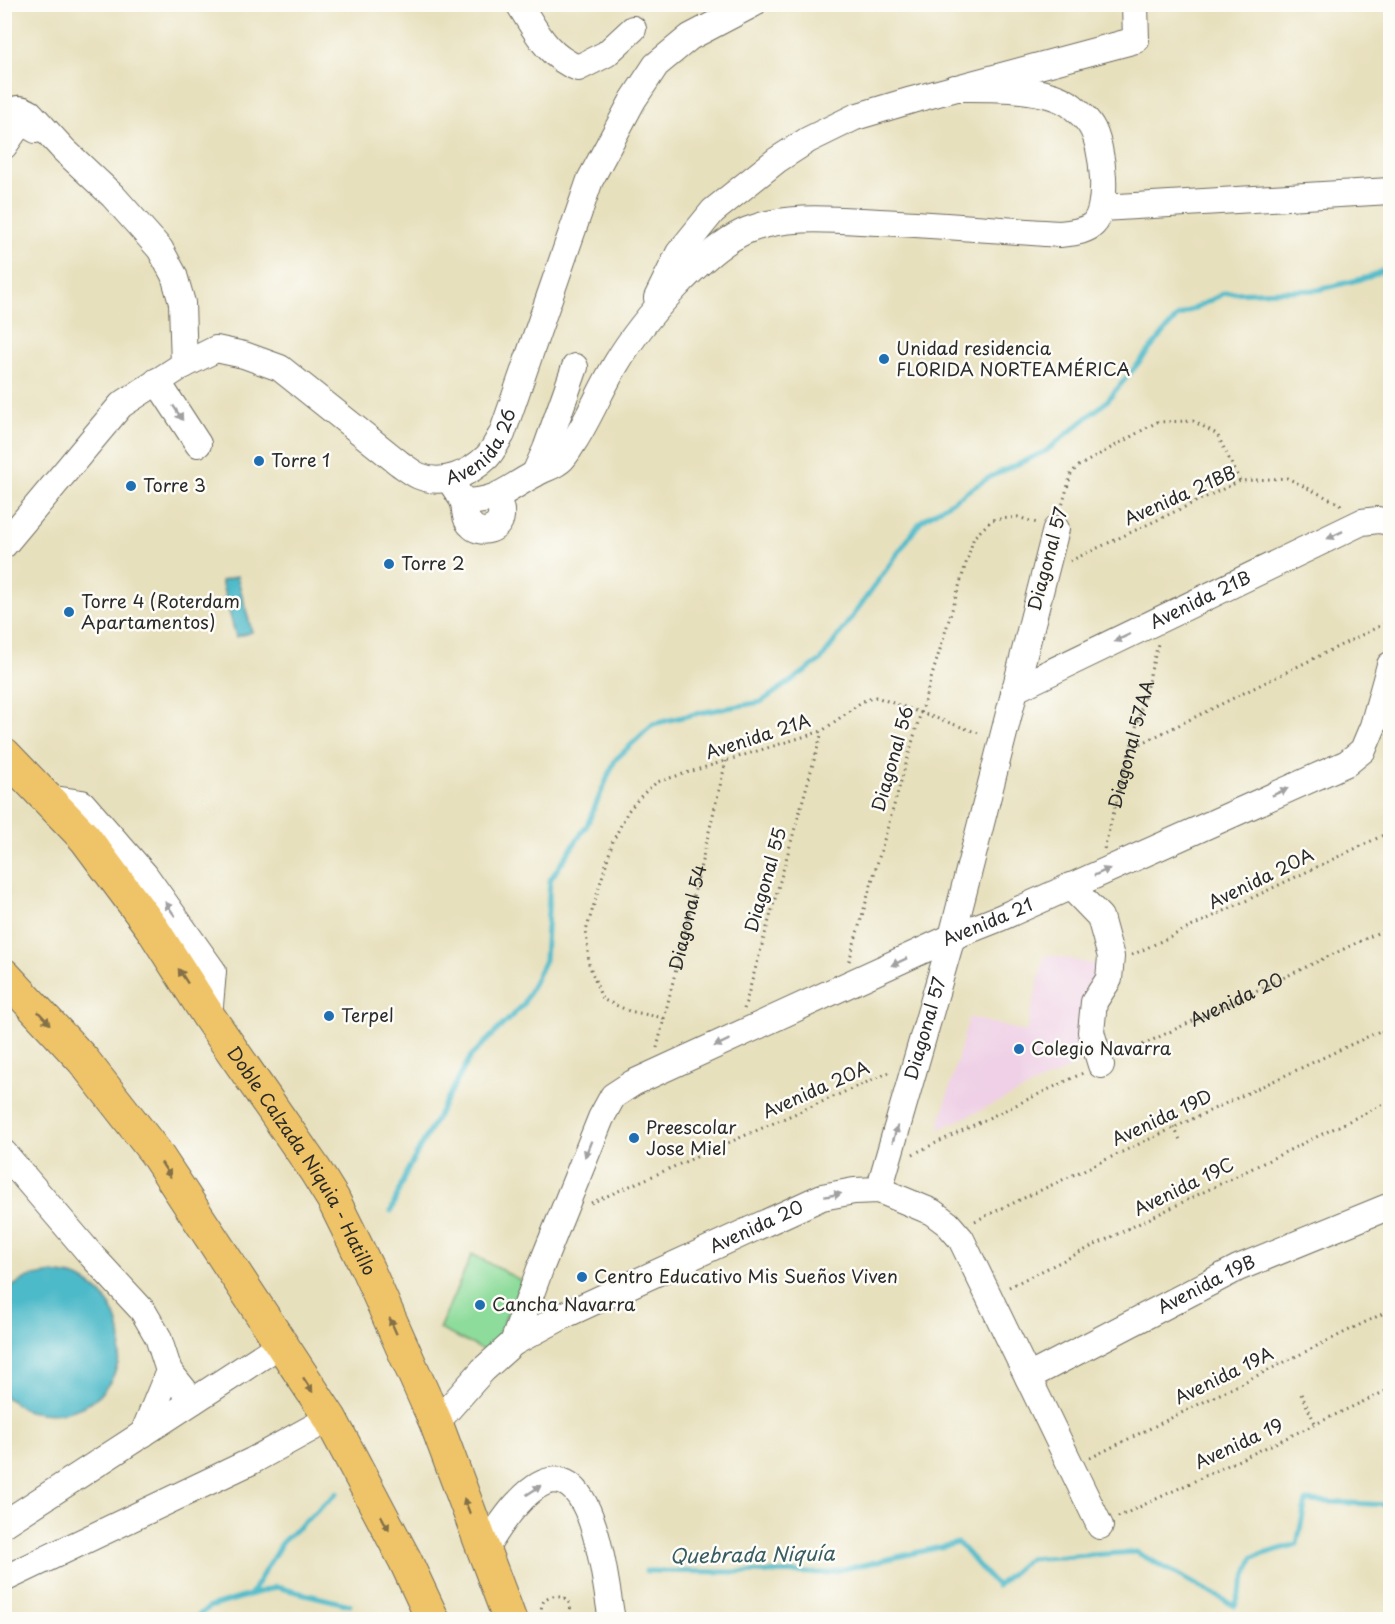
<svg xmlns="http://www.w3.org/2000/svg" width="1395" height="1624" viewBox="0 0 1395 1624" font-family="'Playpen Sans',sans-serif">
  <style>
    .built { fill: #efd0e6 }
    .green { fill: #8edc9b; stroke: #5c8463; stroke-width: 1.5 }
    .water { fill: #4ebac9; stroke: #3c727a; stroke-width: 1.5 }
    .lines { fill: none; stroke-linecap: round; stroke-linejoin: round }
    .stream { stroke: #4ebac9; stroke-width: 5 }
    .minor-casing { stroke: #6d6a5e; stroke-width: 28 }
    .highway-casing { stroke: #6d6a5e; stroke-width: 35 }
    .path { stroke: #6d6a5e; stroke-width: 3; stroke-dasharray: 1.5 4.5; stroke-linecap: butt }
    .minor { stroke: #fff; stroke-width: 26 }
    .highway { stroke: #efc469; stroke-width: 33 }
    .oneway { fill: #a0a0a0 }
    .oneway2 { fill: #837047 }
    .poi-dot { fill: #1f6fb2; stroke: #fdfcf7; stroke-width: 2 }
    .labels { text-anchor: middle; stroke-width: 5; stroke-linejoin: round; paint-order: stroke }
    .poi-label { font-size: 18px; fill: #2b2b2b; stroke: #fdfcf7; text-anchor: start }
    .street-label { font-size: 18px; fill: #2b2b2b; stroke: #fdfcf7 }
    .water-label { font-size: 20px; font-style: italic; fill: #375d62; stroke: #fdfcf7 }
  </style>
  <rect width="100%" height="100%" fill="#fdfcf7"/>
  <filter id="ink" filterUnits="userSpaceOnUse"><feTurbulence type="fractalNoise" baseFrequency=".0167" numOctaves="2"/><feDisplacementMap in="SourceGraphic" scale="12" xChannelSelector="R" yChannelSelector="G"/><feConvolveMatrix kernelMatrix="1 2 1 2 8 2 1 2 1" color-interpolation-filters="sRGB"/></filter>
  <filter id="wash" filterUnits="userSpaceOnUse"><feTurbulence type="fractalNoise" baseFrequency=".008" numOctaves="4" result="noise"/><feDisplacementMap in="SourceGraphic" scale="24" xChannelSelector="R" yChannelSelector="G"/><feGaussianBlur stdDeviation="1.35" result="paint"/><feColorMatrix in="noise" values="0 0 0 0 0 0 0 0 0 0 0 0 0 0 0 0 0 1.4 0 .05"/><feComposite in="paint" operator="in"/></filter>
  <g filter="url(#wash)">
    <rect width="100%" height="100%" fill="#e7e0bd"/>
    <!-- built -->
    <path class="built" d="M1045,954L1097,965L1075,1066L938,1130L969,1017L1026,1032Z"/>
    <!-- green -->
    <path class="green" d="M472,1254L522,1281L490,1353L439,1329Z"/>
    <!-- water -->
    <path class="water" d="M237,576L252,632L236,637L221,581Z
      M54,1273C62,1275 73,1275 80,1279C152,1316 122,1423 41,1413C37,1412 32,1412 28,1411C20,1408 12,1401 4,1396L5,1291L28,1277Z"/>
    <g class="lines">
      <!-- stream -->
      <path class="stream" d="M391,1211L406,1173L471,1056L523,1005L545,960L550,880L587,825L615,760L653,724L699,713L761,702L821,660L921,521L990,477L1046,451L1106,402L1177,317L1225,293L1318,290L1369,277L1390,267
        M646,1571L827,1573L958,1543L997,1586L1028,1559L1136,1552L1235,1606L1253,1557L1297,1544L1306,1501L1390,1505
        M250,1595L283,1541L337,1493
        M192,1620L210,1607L276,1587L350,1605"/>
    </g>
  </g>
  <g filter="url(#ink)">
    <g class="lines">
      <!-- minor casing -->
      <g class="minor-casing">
        <g id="minor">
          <path d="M519,4C536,31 547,56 578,68L606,54L633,29"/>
          <path d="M4,121C12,109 17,105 30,113L64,150L113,196L160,249L174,275L182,303L184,365"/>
          <path d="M4,146L18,126L26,124L36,130"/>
          <path d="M1102,208L1390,191"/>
          <path d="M657,298L679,253L713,211L777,160L808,140L855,117L912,100L1136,40L1135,4"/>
          <path d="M157,381L198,444"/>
          <path d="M535,473L546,449L575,367"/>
          <path d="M449,479L464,502C500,501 506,489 535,474C544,468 554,467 562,459C567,454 571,446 575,440C590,416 601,389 616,364C640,323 705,247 748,230C788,214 837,220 879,222C940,225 1000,230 1060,234C1071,233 1082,232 1091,226C1111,212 1103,145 1091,126C1087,119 1078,111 1072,106C1047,86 987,88 955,88"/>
          <path d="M464,502C465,509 465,520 471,525C480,536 500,530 501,516C502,509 499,503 496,497"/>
          <path id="s4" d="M4,545L121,405L180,367L216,349L244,355L280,368L399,463C405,467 412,473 419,476C443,486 469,474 487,457C493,451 497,441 502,434L590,180L633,100L656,65L690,37L753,4"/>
          <path id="s5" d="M1014,690L1362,522L1378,520L1390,522"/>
          <path d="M47,798L82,803L145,875L213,971L209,1017"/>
          <path d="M1070,886L1100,917L1111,957L1109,979L1094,1002L1091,1032L1101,1065"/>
          <path d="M4,1153L92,1256L143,1311L158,1337L169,1371L193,1401"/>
          <path id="s6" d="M879,1190L952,937L1056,529"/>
          <path id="s7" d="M513,1343L540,1269L601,1118L613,1096L633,1083L952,937L1000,918L1347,763L1363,750L1373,726L1390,665"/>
          <path id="s8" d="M1028,1377L1238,1268L1390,1206"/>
          <path id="s9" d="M436,1423L483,1370L513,1343L567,1314L822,1197L854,1191L879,1190L932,1212L948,1224L961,1239L1100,1526"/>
          <path d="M143,1434L169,1371"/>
          <path d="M4,1524L281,1344"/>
          <path d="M484,1550C495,1534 505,1516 519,1502C592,1424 604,1579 612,1620"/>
          <path d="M4,1579L252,1461L330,1418"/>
        </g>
      </g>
      <!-- highway casing -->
      <g class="highway-casing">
        <g id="highway">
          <path id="s10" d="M4,754L85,838L152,928L209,1017L315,1170L333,1199L368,1270L436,1423L510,1620"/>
          <path d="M4,975L83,1060L155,1152L330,1418L405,1560L433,1620"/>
        </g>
      </g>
      <!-- path -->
      <g class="path">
        <path d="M1061,510L1071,474L1077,467L1157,422L1193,421L1217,434L1240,481"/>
        <path d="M1070,561L1240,481L1287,478L1340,504L1342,509"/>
        <path d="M1130,749L1390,621"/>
        <path id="s1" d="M1104,849L1158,644"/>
        <path d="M1132,955L1390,832"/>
        <path d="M849,961L921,712L974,537L992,520L1018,517L1037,523"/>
        <path d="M744,1009L822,732"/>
        <path d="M664,1018L629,1011L602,999L589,964L586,931L613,841L628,811L642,795L657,782L822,731L863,701L876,697L981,734"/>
        <path id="s2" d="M657,1048L726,761"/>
        <path id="s3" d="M1121,1055L1390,927"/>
        <path d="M1174,1127L1181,1142"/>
        <path d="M913,1154L1083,1073"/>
        <path d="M591,1203L890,1072"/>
        <path d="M975,1221L1382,1030L1390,1046"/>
        <path d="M1009,1287L1390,1101"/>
        <path d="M1301,1394L1315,1423"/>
        <path d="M1090,1458L1390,1310"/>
        <path d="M1118,1517L1390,1389"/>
        <path d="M544,1620C529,1588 582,1587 568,1620"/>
      </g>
      <!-- minor -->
      <use href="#minor" class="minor"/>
      <!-- highway -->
      <use href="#highway" class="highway"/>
    </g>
    <!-- one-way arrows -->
    <defs><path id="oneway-solid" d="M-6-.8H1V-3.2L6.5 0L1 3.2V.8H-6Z" transform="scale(1.5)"/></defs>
    <g class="oneway">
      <use href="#oneway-solid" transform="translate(178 413) rotate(57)"/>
      <use href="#oneway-solid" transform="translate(1335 535) rotate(154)"/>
      <use href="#oneway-solid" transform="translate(1122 638) rotate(154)"/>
      <use href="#oneway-solid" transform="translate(1280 792) rotate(-24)"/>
      <use href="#oneway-solid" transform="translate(1102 872) rotate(-24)"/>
      <use href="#oneway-solid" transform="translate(170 909) rotate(-125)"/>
      <use href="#oneway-solid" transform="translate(899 962) rotate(155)"/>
      <use href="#oneway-solid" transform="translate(722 1043) rotate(155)"/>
      <use href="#oneway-solid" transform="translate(895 1134) rotate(-74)"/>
      <use href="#oneway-solid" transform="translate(588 1149) rotate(112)"/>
      <use href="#oneway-solid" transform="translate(833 1195) rotate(-11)"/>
      <use href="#oneway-solid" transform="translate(534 1490) rotate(-33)"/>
    </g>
    <g class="oneway2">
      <use href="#oneway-solid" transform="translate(183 976) rotate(-123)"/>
      <use href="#oneway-solid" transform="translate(44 1018) rotate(47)"/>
      <use href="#oneway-solid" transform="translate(166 1170) rotate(57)"/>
      <use href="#oneway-solid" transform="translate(393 1326) rotate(-114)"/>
      <use href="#oneway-solid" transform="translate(308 1385) rotate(57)"/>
      <use href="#oneway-solid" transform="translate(467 1506) rotate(-111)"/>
      <use href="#oneway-solid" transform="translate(385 1523) rotate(62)"/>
    </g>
  </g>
  <!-- markers -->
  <g class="poi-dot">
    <circle cx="884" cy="359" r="6"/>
    <circle cx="259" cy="461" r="6"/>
    <circle cx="131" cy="486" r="6"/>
    <circle cx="389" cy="564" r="6"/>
    <circle cx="69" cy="612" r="6"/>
    <circle cx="329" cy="1016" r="6"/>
    <circle cx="1019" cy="1049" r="6"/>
    <circle cx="634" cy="1138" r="6"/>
    <circle cx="582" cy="1277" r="6"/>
    <circle cx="480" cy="1305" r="6"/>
  </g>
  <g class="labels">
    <!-- poi labels -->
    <g class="poi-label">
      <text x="896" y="355">Unidad residencia<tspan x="896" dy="21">FLORIDA NORTEAMÉRICA</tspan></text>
      <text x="271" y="467">Torre 1</text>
      <text x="143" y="492">Torre 3</text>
      <text x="401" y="570">Torre 2</text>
      <text x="81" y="608">Torre 4 (Roterdam<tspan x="81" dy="21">Apartamentos)</tspan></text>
      <text x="341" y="1022">Terpel</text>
      <text x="1031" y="1055">Colegio Navarra</text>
      <text x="646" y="1134">Preescolar<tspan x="646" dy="21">Jose Miel</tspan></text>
      <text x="594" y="1283">Centro Educativo Mis Sueños Viven</text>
      <text x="492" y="1311">Cancha Navarra</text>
    </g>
    <!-- street labels -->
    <g class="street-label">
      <text dy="6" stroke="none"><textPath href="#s4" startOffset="614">Avenida 26</textPath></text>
      <text transform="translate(1180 496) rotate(-24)" y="6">Avenida 21BB</text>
      <text transform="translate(1048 559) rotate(-75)" y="6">Diagonal 57</text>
      <text dy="6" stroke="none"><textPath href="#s5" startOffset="207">Avenida 21B</textPath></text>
      <text transform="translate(758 737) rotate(-18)" y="6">Avenida 21A</text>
      <text dy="6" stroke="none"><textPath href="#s1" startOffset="108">Diagonal 57AA</textPath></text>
      <text transform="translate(893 759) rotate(-74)" y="6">Diagonal 56</text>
      <text transform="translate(1261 879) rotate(-26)" y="6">Avenida 20A</text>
      <text transform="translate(766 880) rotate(-74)" y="6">Diagonal 55</text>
      <text dy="6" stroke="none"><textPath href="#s2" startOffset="134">Diagonal 54</textPath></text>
      <text dy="6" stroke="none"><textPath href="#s7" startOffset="680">Avenida 21</textPath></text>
      <text dy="6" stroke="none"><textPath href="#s3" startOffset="128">Avenida 20</textPath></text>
      <text dy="6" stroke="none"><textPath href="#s6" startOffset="168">Diagonal 57</textPath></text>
      <text transform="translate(816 1090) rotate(-24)" y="6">Avenida 20A</text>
      <text transform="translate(1162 1118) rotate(-25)" y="6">Avenida 19D</text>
      <text dy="6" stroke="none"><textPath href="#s10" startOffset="506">Doble Calzada Niquia - Hatillo</textPath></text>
      <text transform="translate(1184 1187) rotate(-26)" y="6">Avenida 19C</text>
      <text dy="6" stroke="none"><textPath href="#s9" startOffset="381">Avenida 20</textPath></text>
      <text dy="6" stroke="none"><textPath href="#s8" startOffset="201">Avenida 19B</textPath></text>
      <text transform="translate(1224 1376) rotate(-26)" y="6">Avenida 19A</text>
      <text transform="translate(1239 1444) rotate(-25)" y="6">Avenida 19</text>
    </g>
    <!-- water labels -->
    <g class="water-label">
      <text transform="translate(752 1555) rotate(-1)" y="7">Quebrada Niquía</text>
    </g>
  </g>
  <!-- margin -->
  <rect width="1395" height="1624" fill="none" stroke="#fdfcf7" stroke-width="24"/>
</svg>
